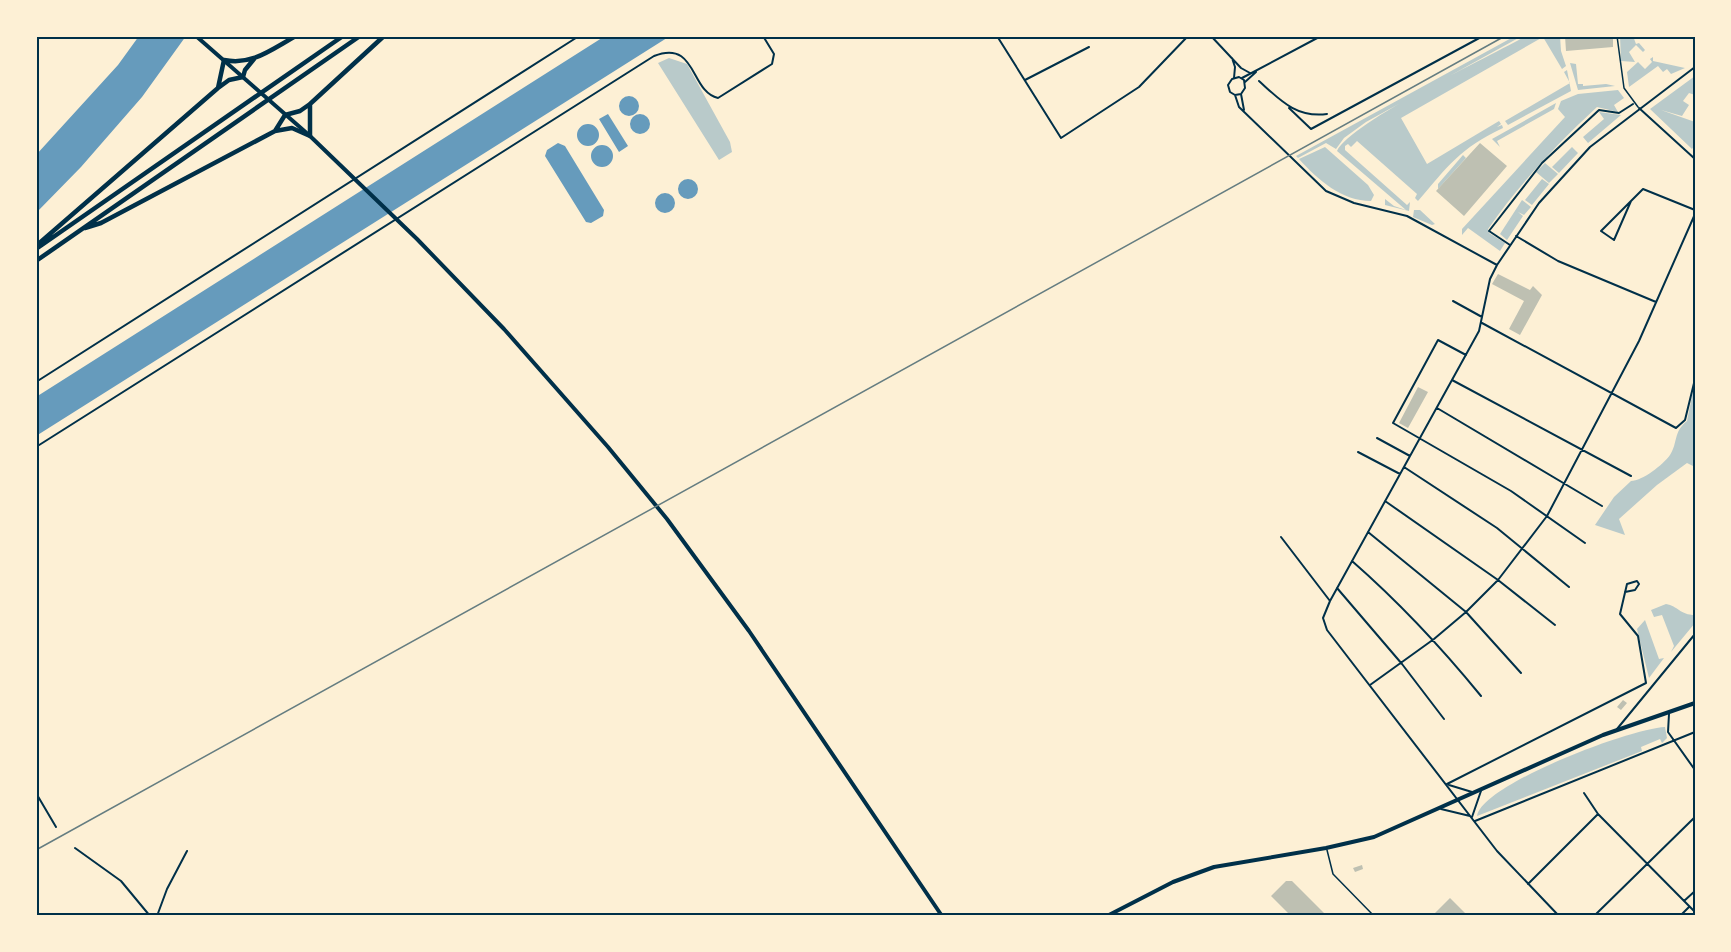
<svg xmlns="http://www.w3.org/2000/svg" width="1731" height="952" viewBox="0 0 1731 952" font-family="'PT Serif',serif">
  <style>
    .green { fill: #b9caca }
    .water { fill: #669bbc }
    .building { fill: #bec0b2 }
    .lines { fill: none; stroke-linecap: round; stroke-linejoin: round }
    .service { stroke: #003049; stroke-width: 1.5 }
    .minor { stroke: #003049; stroke-width: 2 }
    .primary { stroke: #003049; stroke-width: 4 }
    .motorway { stroke: #003049; stroke-width: 4.5 }
    .rail { stroke: #657d81; stroke-width: 1.5 }
    .neatline { fill: none; stroke: #003049; stroke-width: 2 }
  </style>
  <rect width="100%" height="100%" fill="#fdf0d5"/>
  <!-- green -->
  <path class="green" d="M1515,36H1522L1366,122L1344,138L1336,149L1326,143L1298,158L1296,156Z
    M1526,36H1560L1561,51L1566,66L1562,69L1543,37L1401,118L1427,164L1499,121L1501,124L1497,127L1502,125L1503,128C1460,148 1448,166 1418,201L1415,198L1417,194L1357,141L1351,147L1348,144L1345,146V150L1407,205L1410,202L1409,211L1385,205V199L1394,206L1406,210L1337,151C1352,121 1491,56 1526,36Z
    M1620,36H1633L1636,44L1639,43L1645,50L1643,52L1636,45L1629,52L1635,62L1621,61Z
    M1653,57V61L1685,68L1671,74L1667,69L1663,72L1658,66L1629,87L1627,72L1638,62L1645,69L1652,62L1650,59Z
    M669,58L687,64L730,142L732,152L719,160L658,63Z
    M1570,63L1576,64L1578,84H1583V86L1606,84L1615,86L1578,90Z
    M1567,70L1571,91L1508,125L1505,121L1570,83L1564,72Z
    M1695,76V95L1689,93L1683,101L1689,105L1682,116L1661,110L1695,122V145L1692,149L1650,109Z
    M1618,90L1624,98L1614,105L1618,112L1597,107C1556,145 1520,183 1488,229L1489,233L1505,243L1500,251L1468,228L1462,235V229L1565,117L1558,109L1561,101L1578,94Z
    M1556,103L1554,109L1497,141L1500,147L1492,139Z
    M1599,112L1621,115L1588,143L1583,137L1604,119Z
    M1325,147L1368,185L1374,195L1371,201C1342,201 1318,180 1299,159Z
    M1572,147L1578,153L1559,173L1552,167Z
    M1463,155L1466,158L1438,189V184Z
    M1545,163L1558,174L1549,183L1536,172Z
    M1542,179L1549,184L1532,205L1525,200Z
    M1522,200L1531,207L1524,215L1518,212L1523,216L1507,240L1500,234Z
    M1414,210H1420L1435,224L1432,225L1413,217Z
    M1695,381V467L1687,463L1657,485L1619,519L1625,535L1595,525L1614,497L1631,481C1642,481 1663,465 1670,455C1678,443 1673,432 1687,421Z
    M1666,604C1678,606 1680,615 1695,615V623L1671,652L1674,646L1662,615L1654,617L1651,610Z
    M1645,620L1659,659L1664,658L1649,678L1637,629Z
    M1665,727L1667,738L1662,743L1660,739L1641,747L1642,751L1477,816C1482,784 1632,728 1665,727Z"/>
  <!-- water -->
  <path class="water" d="M139,36H186L142,97L81,167L36,213V155L118,65Z
    M605,36H670L36,436V397Z
    M619 106a10 10 0 1 1 20 0a10 10 0 1 1-20 0Z
    M608,114L628,146L619,152L599,119Z
    M630 124a10 10 0 1 1 20 0a10 10 0 1 1-20 0Z
    M577 135a11 11 0 1 1 22 0a11 11 0 1 1-22 0Z
    M558,143L565,146L604,210L603,216L591,223L586,222L545,156L547,150Z
    M591 156a11 11 0 1 1 22 0a11 11 0 1 1-22 0Z
    M678 189a10 10 0 1 1 20 0a10 10 0 1 1-20 0Z
    M655 203a10 10 0 1 1 20 0a10 10 0 1 1-20 0Z"/>
  <!-- building -->
  <path class="building" d="M1565,36H1613V47L1566,51Z
    M1480,143L1507,166L1464,216L1436,191Z
    M1498,274L1530,290L1533,286L1542,295L1520,335L1509,329L1524,301L1492,284Z
    M1418,387L1428,392L1408,428L1399,423Z
    M1623,700L1627,703L1621,710L1617,707Z
    M1362,865L1363,869L1355,872L1353,868Z
    M1286,881H1292L1327,916H1291L1271,896Z
    M1450,898L1468,916H1432Z"/>
  <g class="lines">
    <!-- service -->
    <path class="service" d="M1617,36L1624,88L1638,107
      M1327,850L1333,874L1374,916"/>
    <!-- minor -->
    <path class="minor" d="M997,36L1061,138L1139,87L1188,36
      M1211,36L1241,68L1250,73
      M1125,37L1126,36
      M1232,58L1235,67L1234,78
      M1242,78L1321,36
      M1025,80L1089,47
      M1259,81C1280,100 1296,118 1327,114
      M1245,82L1256,72
      M1241,94L1244,110
      M1235,95L1241,94L1245,88L1244,80L1239,77L1232,79L1228,85L1230,92L1235,95L1239,107L1326,191L1354,203L1407,216L1497,265L1539,203L1590,147L1695,67
      M1289,108L1311,129L1483,36
      M1639,108L1695,159
      M1631,201L1614,240L1601,231L1643,189L1695,210
      M1516,236L1558,261L1656,302
      M1510,245L1489,231L1542,163L1599,110L1619,113L1633,104
      M1497,265L1490,279L1479,331L1330,601L1323,618L1327,630L1497,851L1559,916
      M1453,301L1482,317
      M1482,323L1676,428L1685,420L1695,379
      M1466,355L1438,340L1393,423L1511,491L1585,543
      M1452,380L1631,476
      M36,382L579,36
      M1437,408L1602,506
      M1377,438L1410,456
      M36,447L654,56C697,39 690,92 718,98L772,64L774,54L763,36
      M1358,452L1400,474
      M1404,467L1497,528L1569,587
      M1385,501L1498,580L1555,625
      M1368,532L1466,612L1521,673
      M1281,537L1330,601
      M1352,561C1400,603 1441,647 1481,696
      M1337,588L1402,664L1444,719
      M1625,592L1635,590L1639,584L1637,581L1627,584L1620,614L1638,636L1646,683
      M1370,685L1434,639L1466,612L1498,580L1547,516L1639,341L1695,214
      M1669,714L1668,732L1695,770
      M1617,729L1695,634
      M1447,784L1646,683
      M1449,785L1472,792
      M36,793L56,827
      M1584,793L1598,814L1695,912
      M1441,809L1470,816
      M1472,817L1482,788
      M1475,821L1695,732
      M75,848L121,881L150,916
      M1528,884L1598,814
      M1684,901L1695,891
      M157,916L167,889L187,851
      M1594,916L1695,817
      M1680,916L1689,907"/>
    <!-- primary -->
    <path class="primary" d="M196,36L310,136L417,239L504,329L608,447L667,519L749,631L942,916
      M1107,916L1173,882L1214,867L1326,848L1374,837L1603,735L1695,703"/>
    <!-- motorway -->
    <path class="motorway" d="M218,88L224,60C252,66 272,49 296,36
      M275,131L285,115L300,111L310,104L384,36
      M310,136V104
      M85,228L101,223L275,131L292,128L310,136
      M36,246L218,88L229,80L243,77L245,70L254,59
      M36,249L343,36
      M36,261L360,36"/>
    <!-- rail -->
    <path class="rail" d="M36,850L1505,36"/>
  </g>
  <!-- border -->
  <rect width="1731" height="952" fill="none" stroke="#fdf0d5" stroke-width="75"/>
  <rect x="38" y="38" width="1656" height="876" class="neatline"/>
</svg>
